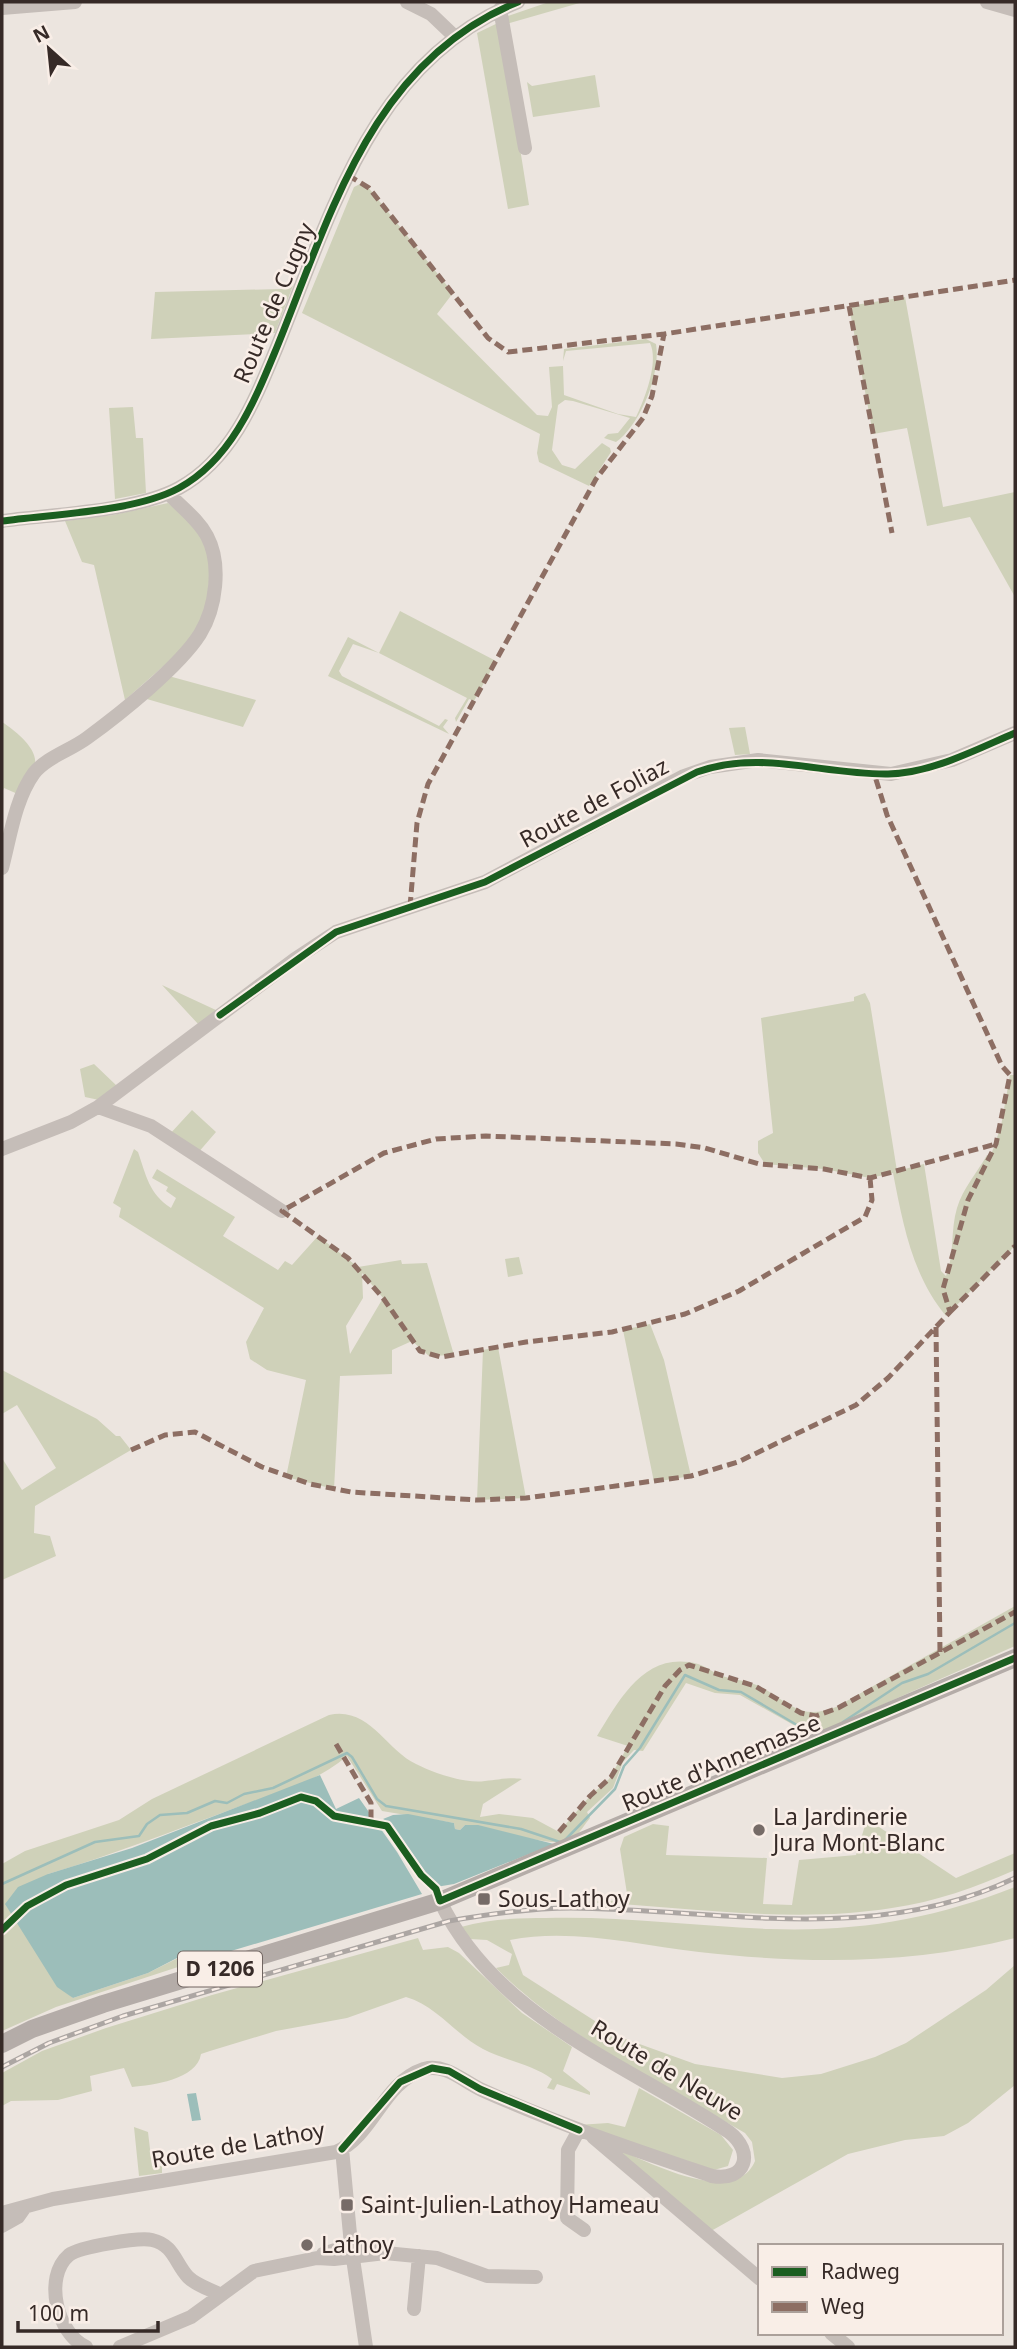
<svg xmlns="http://www.w3.org/2000/svg" width="1017" height="2349" viewBox="0 0 1017 2349" font-family="'Noto Sans',sans-serif">
  <style>
    .green { fill: #cfd1b9; fill-rule: evenodd }
    .water { fill: #9cbeba }
    .lines { fill: none; stroke-linecap: round; stroke-linejoin: round }
    .stream { stroke: #9cbeba; stroke-width: 2.5 }
    .minor { stroke: #c5bdb8; stroke-width: 14 }
    .major { stroke: #b4aca8; stroke-width: 18 }
    .rail-casing { stroke: #aca6a3; stroke-width: 5 }
    .rail { stroke: #f9eee7; stroke-width: 2.5; stroke-dasharray: 8; stroke-linecap: butt }
    .quiet { stroke: #8d6e63; stroke-width: 5; stroke-dasharray: 10 5; stroke-linecap: butt }
    .cycleway-casing { stroke: #f9eee7; stroke-width: 11 }
    .cycleway { stroke: #1b5e20; stroke-width: 7 }
    .poi-dot { fill: #766b67; stroke: #f9eee7; stroke-width: 2.5 }
    .labels { text-anchor: middle; stroke-width: 5; stroke-linejoin: round; paint-order: stroke }
    .shield { fill: #f9eee7; stroke: #706561; stroke-width: 2 }
    .shield-label { font-size: 21px; font-weight: bold; fill: #362a27 }
    .street-label { font-size: 23px; fill: #362a27; stroke: #f9eee7 }
    .poi-label { font-size: 23px; fill: #362a27; stroke: #f9eee7; text-anchor: start }
  </style>
  <rect width="100%" height="100%" fill="#ece5df"/>
  <!-- green -->
  <path class="green" d="M549,2H583L506,24L505,17Z
    M500,22L529,205L508,209L477,33Z
    M595,75L600,107L533,117L527,82L532,86Z
    M364,182L453,293L437,314L537,415L548,416L552,407L549,367L563,366L564,395L618,414L636,417C645,398 659,362 650,343L566,351L563,361L564,349L646,339L656,344C661,374 640,425 616,442L604,438L608,434L618,433L630,418L573,401L565,400L558,405L552,450L562,465L575,469L602,443L610,448L611,452L589,486L539,462L537,453L540,434L302,313L354,187Z
    M294,283L275,333L151,339L155,292L281,289Z
    M905,297L943,507L1015,492V597L970,517L927,526L907,428L873,434L849,306Z
    M133,407L136,438H143L146,493L115,499L109,408Z
    M168,503L193,522L211,559L206,616L184,648L125,700L94,565L82,562L65,521L113,515Z
    M400,611L496,661L474,701L469,699L456,722L455,718L467,698L379,653L353,644L339,671L342,676L439,726L445,719L448,720L443,727L449,734L328,676L348,637L379,653Z
    M165,675L256,700L243,727L140,697Z
    M2,722C13,729 38,748 35,764C34,774 24,786 20,795L4,788L2,793Z
    M745,727L750,754L735,755L729,728Z
    M162,985L218,1011L199,1025Z
    M865,993L870,1003L897,1171L924,1164L941,1271L946,1276C955,1253 950,1232 957,1208C963,1188 977,1173 987,1155H991L1001,1126L1010,1075H1015V1246L946,1316C912,1275 903,1224 893,1173L870,1178L824,1169L765,1164L758,1153V1141L773,1133L761,1018L854,1001V997Z
    M94,1064L117,1086L99,1100L85,1097L80,1069Z
    M192,1110L216,1132L197,1154L169,1135Z
    M134,1149L138,1152C146,1175 149,1194 171,1208L176,1198L166,1191L168,1187L152,1178L157,1169L235,1217L223,1236L278,1270L285,1261L292,1265L318,1236L358,1267L401,1260L402,1264L427,1263L454,1355L429,1356L412,1341L392,1350V1374L340,1376L334,1489L286,1477L306,1380L267,1370L250,1359L246,1342L264,1308L119,1217L121,1208L113,1203ZM362,1273L383,1298L350,1354L346,1326L363,1298Z
    M519,1257L523,1274L508,1277L505,1259Z
    M650,1324L664,1360L691,1476L654,1482L623,1330Z
    M498,1347L526,1498L477,1500L483,1350Z
    M2,1370L97,1419L116,1436H120L131,1450L35,1506L34,1533L50,1536L56,1556L2,1580V1458L22,1490L56,1468L17,1405L2,1414Z
    M1015,1606V1646L816,1734L806,1732L740,1695L715,1693L686,1683L643,1751L634,1750L623,1762L613,1788L587,1812L590,1818C585,1824 579,1834 572,1839C553,1851 492,1825 465,1825L460,1830L455,1829L454,1823L382,1811L347,1756C316,1783 273,1794 235,1808C173,1831 112,1855 48,1874L66,1991L73,1998L148,1973L178,1958L181,1966L56,2007L2,2031V1864L25,1851L119,1820L152,1799L329,1715C369,1706 386,1750 416,1764C434,1773 465,1784 485,1781C500,1780 506,1777 522,1779L483,1804L480,1817L499,1814L533,1818L559,1832L590,1796L609,1779L628,1746L597,1736C620,1699 645,1650 698,1664C707,1667 714,1673 722,1676C738,1681 754,1681 768,1691C794,1708 805,1719 836,1707Z
    M867,1819L956,1878L1015,1853V1870C976,1887 935,1902 892,1908C792,1924 688,1907 587,1902L628,1900L620,1849L624,1837L653,1824L669,1826L666,1855L767,1858L763,1904L792,1905L799,1860L856,1855Z
    M1015,1887V1938C910,1965 806,1964 699,1952C637,1945 572,1928 510,1940L523,1975L620,2037L695,2064L782,2078L821,2074L875,2057L906,2043L986,1990L1015,1965V2085L968,2123L944,2136L905,2140L848,2154L711,2231L618,2153L620,2150C652,2164 736,2207 755,2161L752,2142L745,2133C660,2083 567,2038 496,1968L509,1965L512,1954L487,1940L470,1939L461,1927C488,1919 518,1918 546,1918C621,1916 695,1926 770,1929C859,1932 933,1919 1015,1887Z
    M418,1938L423,1950L448,1947L459,1953L522,2013L572,2047L563,2071L590,2092V2095L557,2084L554,2090L547,2088L552,2079C532,2064 506,2061 483,2049C456,2035 437,2006 406,1997L347,2018L276,2031L210,2051L201,2054C197,2080 152,2085 132,2087L124,2068L90,2076L92,2091L58,2100L11,2101L2,2106V2073L42,2051L106,2028L212,1995Z
    M639,2088L721,2135L733,2150L728,2166L714,2170L578,2125L608,2123L625,2127Z
    M134,2127L148,2132L152,2166H162V2173L139,2176Z"/>
  <!-- water -->
  <path class="water" d="M320,1775L336,1809L359,1798L397,1852L422,1894L181,1966L177,1958L148,1973L73,1998L57,1987L5,1904L18,1887L48,1874L132,1848Z
    M408,1814L454,1823L455,1829L460,1830L465,1825H478L554,1844L454,1884L436,1887L393,1826L383,1819L393,1815Z
    M196,2093L201,2120L192,2121L187,2094Z"/>
  <g class="lines">
    <!-- stream -->
    <path class="stream" d="M843,1722L902,1683L928,1674L1015,1623
      M565,1840L615,1789L624,1766L640,1748L685,1675L719,1690L741,1692L802,1728L818,1733
      M2,1884L95,1842L139,1836L147,1824L160,1815L187,1813L215,1801L227,1803L244,1794L273,1788L347,1753L352,1757L377,1799L386,1806L521,1829L560,1842"/>
    <!-- minor -->
    <path class="minor" d="M407,2L431,14L453,35
      M987,2L1015,10
      M2,8L75,2
      M500,9L525,148
      M2,521C52,514 135,512 179,488C232,459 255,400 277,347C331,214 372,61 518,2
      M2,868C10,838 15,799 34,773C47,757 71,750 87,738C120,714 179,667 200,634C216,608 222,564 207,536C198,519 181,507 168,493
      M98,1107L151,1126L282,1211
      M2,1149L71,1122L98,1107L295,959L336,932L485,882L684,776L710,767L758,760L891,774L952,760L1015,733
      M579,2130L568,2150L567,2218L584,2230
      M593,2137L760,2279
      M342,2149L351,2245L366,2347
      M2,2213L53,2199L336,2152C374,2135 382,2083 424,2069C446,2063 464,2082 482,2090C557,2124 635,2150 712,2176C746,2182 755,2152 729,2132C627,2064 497,2019 440,1901
      M2,2226L18,2217L25,2207
      M323,2254L351,2245L385,2253L437,2258L487,2276L536,2277
      M414,2309L419,2256
      M831,2333L848,2347
      M86,2347C57,2334 43,2277 69,2255C79,2247 139,2237 152,2240C174,2245 175,2263 188,2277C197,2286 210,2289 221,2295
      M120,2347L191,2317L254,2271L317,2258L334,2259L385,2253"/>
    <!-- major -->
    <path class="major" d="M2,2044L32,2029L103,2004L440,1901L1015,1658"/>
    <!-- rail casing -->
    <g class="rail-casing">
      <path id="rail" d="M2,2067L49,2043L123,2016L449,1921C490,1914 530,1908 571,1908C721,1909 873,1946 1015,1878"/>
    </g>
    <!-- rail -->
    <use href="#rail" class="rail"/>
    <!-- quiet -->
    <path class="quiet" d="M348,175L369,188L488,338L508,352L664,334L1015,280
      M849,306L892,533
      M410,907L417,823L428,784L596,479L643,418L652,396L664,334
      M870,1178L872,1200L865,1217L739,1291L685,1314L612,1332L526,1342L441,1357L420,1351L383,1298L348,1258L282,1211L384,1153L436,1139L486,1136L676,1144L705,1148L759,1164L824,1169L870,1178L996,1144
      M950,1312L1015,1246
      M936,1327L940,1652
      M131,1450L165,1435L195,1432L262,1467L310,1484L351,1492L477,1500L526,1498L691,1476L738,1462L856,1405L888,1378L950,1312L943,1289L968,1200L996,1144L1010,1075L1002,1066L887,815L874,773
      M336,1744L371,1803V1821
      M559,1832L590,1796L611,1777L665,1686L680,1670L689,1665L755,1686L801,1713L816,1716L838,1708L1015,1612"/>
    <!-- cycleway casing -->
    <g class="cycleway-casing">
      <path id="cycleway" d="M2,521C52,514 135,512 179,488C232,459 255,400 277,347C331,214 372,61 518,2
        M220,1015L336,932L485,882L697,772C762,749 822,775 888,774C932,773 975,750 1015,733
        M2,1930L27,1906L66,1885L147,1859L211,1826L260,1813L301,1797L316,1801L334,1816L387,1826L421,1875L436,1889L440,1901L1015,1658
        M342,2149L400,2082L432,2068L449,2071L480,2089L579,2130"/>
    </g>
    <!-- cycleway -->
    <use href="#cycleway" class="cycleway"/>
  </g>
  <!-- markers -->
  <g class="poi-dot">
    <circle cx="759" cy="1830" r="7"/>
    <rect x="477" y="1892" width="14" height="14" rx="3.5"/>
    <rect x="340" y="2198" width="14" height="14" rx="3.5"/>
    <circle cx="307" cy="2245" r="7"/>
  </g>
  <g class="labels">
    <!-- shield labels -->
    <rect class="shield" x="178" y="1951.5" width="84" height="35" rx="5"/>
    <g class="shield-label">
      <text x="220" y="1976">D 1206</text>
    </g>
    <!-- street labels -->
    <g class="street-label">
      <text transform="translate(274 303) rotate(-67)" y="8">Route de Cugny</text>
      <text transform="translate(594 803) rotate(-28)" y="8">Route de Foliaz</text>
      <text transform="translate(721 1763) rotate(-23)" y="8">Route d'Annemasse</text>
      <text transform="translate(667 2070) rotate(31)" y="8">Route de Neuve</text>
      <text transform="translate(238 2145) rotate(-10)" y="8">Route de Lathoy</text>
    </g>
    <!-- poi labels -->
    <g class="poi-label">
      <text x="773" y="1825">La Jardinerie<tspan x="773" dy="26">Jura Mont-Blanc</tspan></text>
      <text x="498" y="1907">Sous-Lathoy</text>
      <text x="361" y="2213">Saint-Julien-Lathoy Hameau</text>
      <text x="321" y="2253">Lathoy</text>
    </g>
  </g>
  <!-- border -->
  <rect width="1017" height="2349" fill="none" stroke="#362a27" stroke-width="7"/>
  <!-- legend -->
  <rect x="758" y="2244" width="245" height="91" fill="#f9eee7" stroke="#aba09a" stroke-width="2"/>
  <rect x="772" y="2267" width="35" height="10" fill="#1b5e20" stroke="#aba09a" stroke-width="2"/>
  <text x="821" y="2279" font-size="21" fill="#362a27">Radweg</text>
  <rect x="772" y="2302" width="35" height="10" fill="#8d6e63" stroke="#aba09a" stroke-width="2"/>
  <text x="821" y="2314" font-size="21" fill="#362a27">Weg</text>
  <!-- north arrow -->
  <g transform="translate(49 49) rotate(333)" stroke="#f9eee7" stroke-width="5" paint-order="stroke">
  <path d="M0-5L12 26L0 18L-12 26Z" fill="#362a27"/>
  <text y="-10" font-size="19" font-weight="bold" text-anchor="middle" fill="#362a27">N</text>
  </g>
  <!-- scale -->
  <path d="M18 2321v10h140v-10" fill="none" stroke="#362a27" stroke-width="3.5"/>
  <text x="28" y="2321" font-size="21" fill="#362a27" stroke="#f9eee7" stroke-width="5" paint-order="stroke">100 m</text>
</svg>
